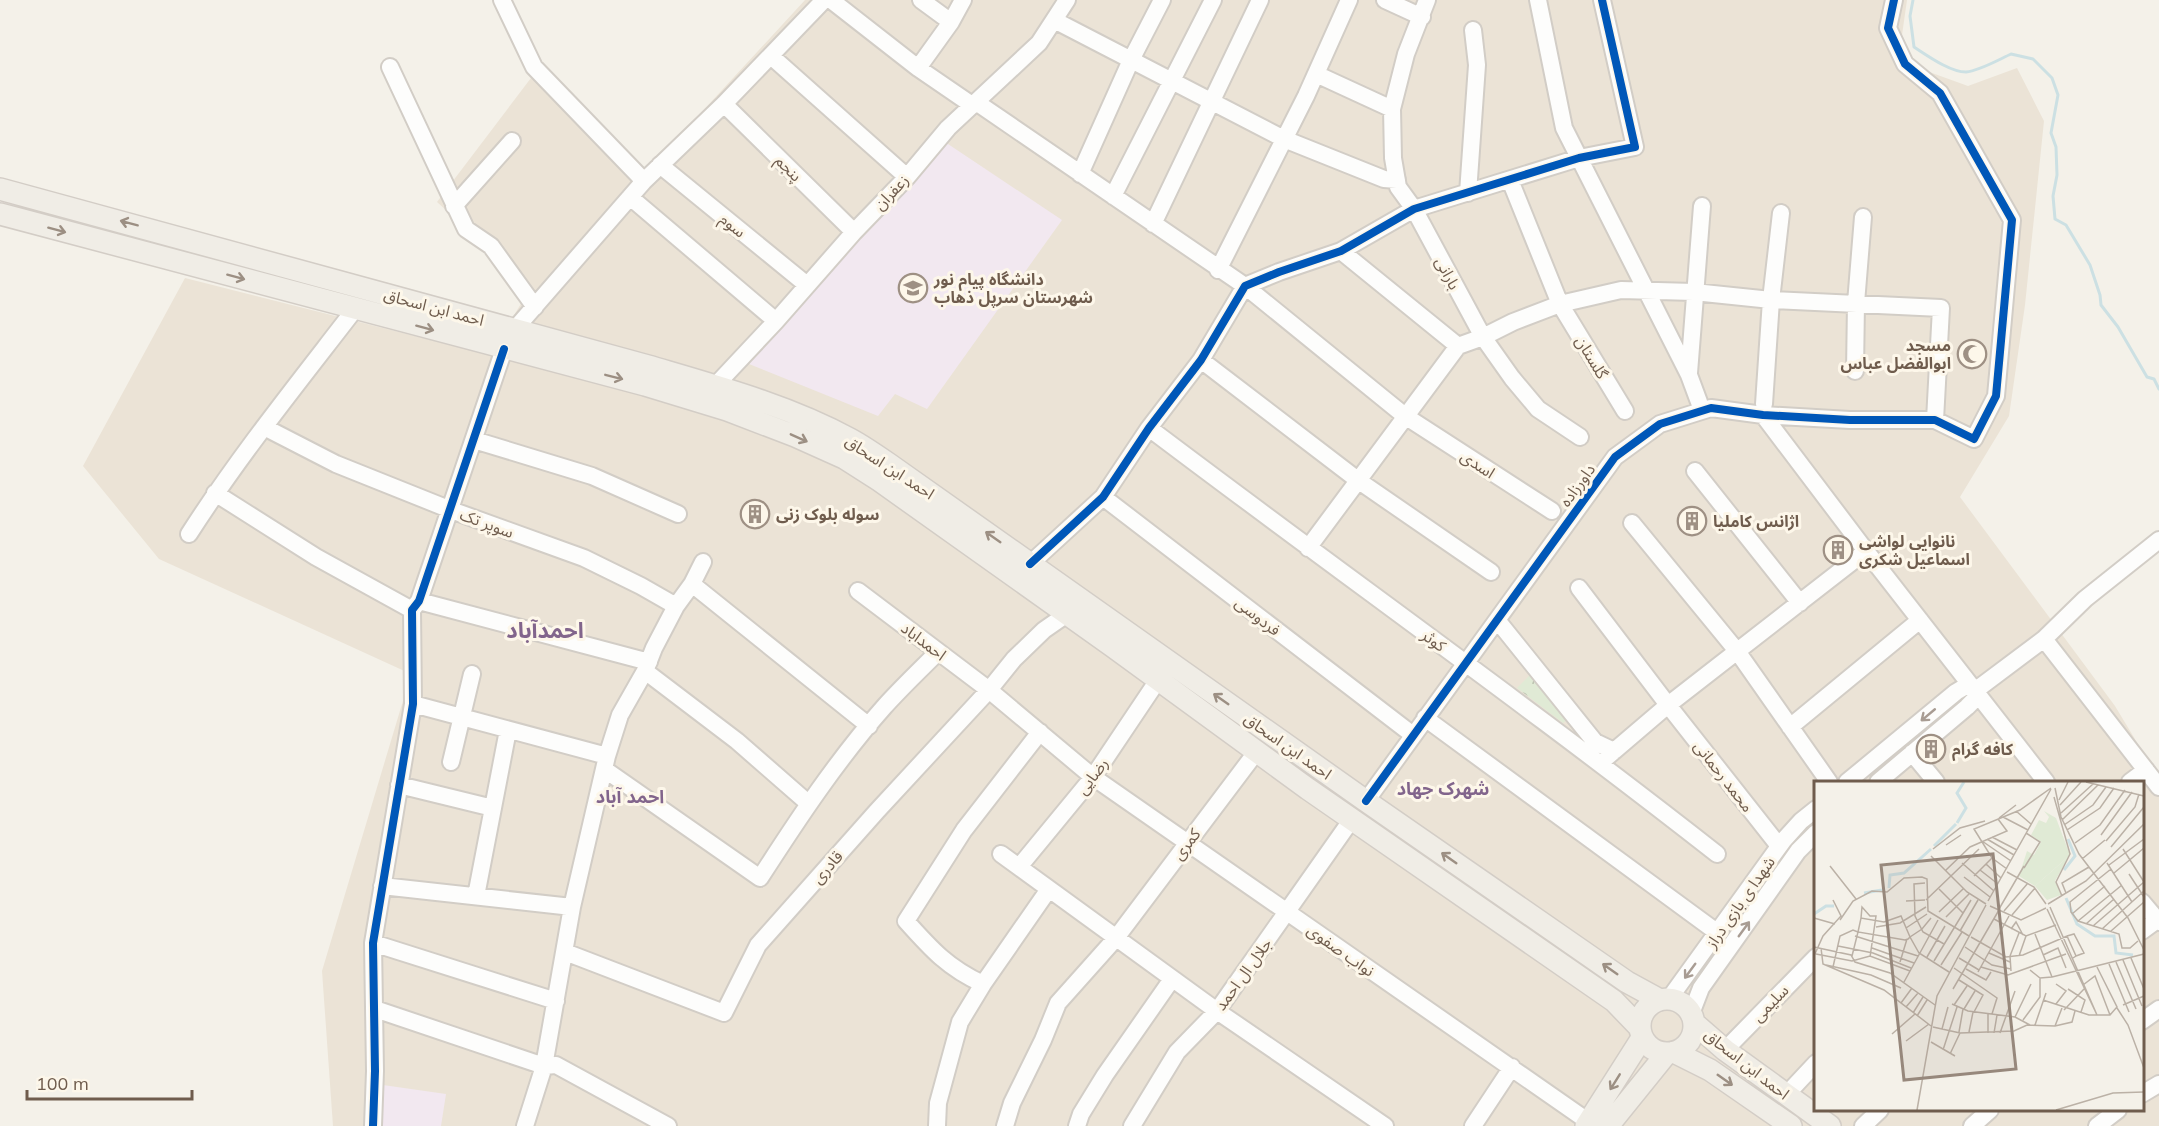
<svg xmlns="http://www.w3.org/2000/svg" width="2159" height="1126" viewBox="0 0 2159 1126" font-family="Mulish,'Noto Sans Arabic',sans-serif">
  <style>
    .residential { fill: #ebe3d6; fill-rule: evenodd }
    .education { fill: #f2e8f0 }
    .park { fill: url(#park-crowns) }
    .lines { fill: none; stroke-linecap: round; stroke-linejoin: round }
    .stream { stroke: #cce0e3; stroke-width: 3 }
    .minor-casing { stroke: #d2cdc6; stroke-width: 20 }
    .major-casing { stroke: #d3cdc6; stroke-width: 24 }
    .minor { stroke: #fdfdfc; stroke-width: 16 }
    .major { stroke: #f0ede6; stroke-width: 21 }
    .cycleway-casing { stroke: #fdf7ea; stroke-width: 11 }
    .cycleway { stroke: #0057b8; stroke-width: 8 }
    .oneway { stroke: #9c8f83 }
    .oneway2 { stroke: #a89c93 }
    .labels { text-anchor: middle; stroke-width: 6; stroke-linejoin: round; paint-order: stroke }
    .street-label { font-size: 16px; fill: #6f5c4d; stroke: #fdf7ea }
    .poi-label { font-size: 16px; font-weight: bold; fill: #6f5c4d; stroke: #fdf7ea; text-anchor: start }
    .neighbourhood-label { font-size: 18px; font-weight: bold; fill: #82658c; stroke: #fdf7ea }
    .district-label { font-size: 22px; font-weight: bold; fill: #82658c; stroke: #fdf7ea }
    .inset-river { fill: none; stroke: #cce0e3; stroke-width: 3 }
    .inset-road { fill: none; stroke: #bbb1a6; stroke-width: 1.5 }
    .view { fill: #97887c; fill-opacity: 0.15; stroke: #97887c; stroke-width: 3 }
    .inset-edge { fill: none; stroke: #6f5c4d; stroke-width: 3 }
  </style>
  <defs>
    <pattern id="park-crowns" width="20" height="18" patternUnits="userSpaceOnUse" patternTransform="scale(1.5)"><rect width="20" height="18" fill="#e0ead5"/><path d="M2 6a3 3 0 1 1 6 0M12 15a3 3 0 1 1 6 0" fill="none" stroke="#bac1af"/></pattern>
  </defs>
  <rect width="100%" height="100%" fill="#f4f1e9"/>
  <!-- residential -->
  <path class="residential" d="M805,0H1907L1901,42L1921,69L1968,86L2017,68L2044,121L2025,305L2009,416L1960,497L2115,706L2159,779V1126H333L322,971L411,674L159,559L83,466L185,278L490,355L531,287L437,202L534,74L639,180ZM1816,782H2142V1110H1816Z"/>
  <!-- education -->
  <path class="education" d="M945,142L1062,220L927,409L895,394L878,416L749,364L750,357Z
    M383,1085L446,1094L441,1126H379Z"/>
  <!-- park -->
  <path class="park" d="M1530,675L1567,720L1563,723L1517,688Z"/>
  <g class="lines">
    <!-- stream -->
    <path class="stream" d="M1913,0L1910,16L1914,47C1928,56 1950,72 1966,72C1979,71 2000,59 2011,54L2033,59L2052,78L2058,95L2051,133L2056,147L2057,175L2053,196L2055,219L2066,225L2090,265L2100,295L2101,305L2118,327L2147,377L2154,379L2159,389"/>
    <!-- minor casing -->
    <g class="minor-casing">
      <path id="minor" d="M502,0L534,67L644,181
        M831,0L918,68L972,105
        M921,0L951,22
        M1385,0L1422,17
        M1427,0L1406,54L1392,109L1393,158L1398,187L1414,209L1483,337L1512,378L1538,409L1580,437
        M1538,0L1564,128L1689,375L1699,402
        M1054,20L1284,139L1384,179L1397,180
        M771,56L907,177
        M390,67L466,229L491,246L535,307
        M918,68L951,22L963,0
        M1316,74L1392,109
        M976,102L1245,286L1405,416L1552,511
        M724,104L854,232
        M660,165L807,285
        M1080,174L1131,60L1162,0
        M1510,180L1560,304L1625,411
        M1468,193L1477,65L1473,30
        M1113,196L1213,0
        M630,197L776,321
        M454,206L512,141
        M1153,224L1260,0
        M1341,251L1458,346
        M1218,270L1306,96L1349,0
        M515,329L644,181L724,104L824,0
        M1201,360L1359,481L1491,572
        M1855,371L1856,303L1863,217
        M1689,373L1702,206
        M715,386L776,321L854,232L907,177L948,128L1039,43L1067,0
        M1764,404L1771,300L1781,213
        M1763,415L1866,551L2046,782
        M264,427L336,464L451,510L584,558L641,586L676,606
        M1149,428C1338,571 1531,708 1717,854
        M474,440L592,476L678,514
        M1695,471L1800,603
        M215,493L316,557L412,610
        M1103,497L1413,735
        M1632,523L1737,651L1829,782
        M189,534C239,456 298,383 355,309
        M1308,548L1458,346L1483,337L1513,322L1560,304L1621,290L1694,292L1771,300L1941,308L1935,420
        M1030,564L1103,497L1149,428L1201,360L1245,286L1279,272L1341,251L1414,209L1579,158L1635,147L1602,0
        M692,584L869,726
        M1579,588L1668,705L1779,846
        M858,591L989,690L1093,777L1589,1122
        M419,601L649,662
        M1497,620L1595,742L1614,751
        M2044,639L2159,787
        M645,671L737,741L808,803
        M1976,690L2044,639L2085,599L2159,540
        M413,704L607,756
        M1425,718L1718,933
        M1790,727L1920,620
        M1912,753L1936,782
        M451,762L472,674
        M1600,763L1668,705L1866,551
        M604,769L760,878C798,819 837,760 884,707C901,688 920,670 938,652
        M1847,782L1956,692L1966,686L1976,690
        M1878,782L1967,707L1975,699L1976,690
        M2130,782L2146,770
        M399,785L493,808
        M1366,801L1615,457L1660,424L1711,408L1763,415L1850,420H1935L1974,439L1996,396L2012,220L1940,93L1905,64L1888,28L1894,0
        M1001,854L1217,1011L1385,1126
        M1019,867L1093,777L1158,680
        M382,886L572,907
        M476,896L508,730
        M2142,902L2159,922
        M2142,931L2157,920
        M373,943L556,1001
        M565,952L724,1013L758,945L877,811L989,690L1014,659L1044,630L1067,614
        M983,984C948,968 931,949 906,921L964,830L1040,732
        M1669,999L1783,841L1801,821L1816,809
        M375,1009L544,1066L556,1065L668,1126
        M1691,1014L1701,988L1798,851L1816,833
        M2142,1021L2159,1009
        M1725,1050L1816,957
        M2142,1094L2159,1084
        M1786,1095L1816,1063
        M373,1126L375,1071L373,943L413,704L412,610L419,601L504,349
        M525,1126L544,1066L572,907L607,756L620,715L645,671L654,648L676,606L692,584L703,562
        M937,1126L938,1103L960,1022L983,984L1049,889
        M1005,1126L1012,1103L1043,1040L1058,1003L1116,938L1257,751
        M1077,1126L1081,1114L1105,1075L1172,979
        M1132,1126L1177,1052L1217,1011L1352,819
        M1473,1126L1512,1067
        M1863,1126L1880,1110
        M1972,1126L1990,1110
        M2097,1126L2118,1110"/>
    </g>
    <!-- major casing -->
    <g class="major-casing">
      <path id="major" d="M0,189L648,366C716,386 787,405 850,439C863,446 876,455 889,464L1366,801L1627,982L1660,1000
        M0,214L645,385L727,410L795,436L844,458L880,481L1112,646L1308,789L1614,1001L1640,1028
        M1640 1026a27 27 0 1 1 54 0a27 27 0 1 1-54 0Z
        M1694,1023L1725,1050L1830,1126
        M1674,1052L1710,1070L1791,1126
        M1586,1126L1642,1038
        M1608,1126L1667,1053"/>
    </g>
    <!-- minor -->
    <use href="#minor" class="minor"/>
    <!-- major -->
    <use href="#major" class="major"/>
    <!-- cycleway casing -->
    <g class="cycleway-casing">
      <path id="cycleway" d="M1030,564L1103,497L1149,428L1201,360L1245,286L1279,272L1341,251L1414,209L1579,158L1635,147L1602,0
        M1366,801L1615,457L1660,424L1711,408L1763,415L1850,420H1935L1974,439L1996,396L2012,220L1940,93L1905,64L1888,28L1894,0
        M373,1126L375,1071L373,943L413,704L412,610L419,601L504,349"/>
    </g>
    <!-- cycleway -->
    <use href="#cycleway" class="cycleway"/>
  </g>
  <!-- one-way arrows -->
  <defs><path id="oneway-shaft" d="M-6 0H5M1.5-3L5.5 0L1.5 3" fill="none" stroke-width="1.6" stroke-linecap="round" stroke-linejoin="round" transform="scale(1.5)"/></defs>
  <g class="oneway">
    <use href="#oneway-shaft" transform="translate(129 223) rotate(-165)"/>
    <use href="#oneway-shaft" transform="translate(57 230) rotate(15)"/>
    <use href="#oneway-shaft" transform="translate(236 277) rotate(15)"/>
    <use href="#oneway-shaft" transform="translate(425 328) rotate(15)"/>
    <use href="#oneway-shaft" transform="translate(614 377) rotate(14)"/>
    <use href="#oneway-shaft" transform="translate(799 438) rotate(24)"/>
    <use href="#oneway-shaft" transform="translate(993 537) rotate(-145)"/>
    <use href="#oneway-shaft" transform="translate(1221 699) rotate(-145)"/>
    <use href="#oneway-shaft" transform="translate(1449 858) rotate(-145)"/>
    <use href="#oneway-shaft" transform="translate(1610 969) rotate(-145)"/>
    <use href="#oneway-shaft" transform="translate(1725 1080) rotate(35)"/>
    <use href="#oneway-shaft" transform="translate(1615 1082) rotate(122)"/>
  </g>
  <g class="oneway2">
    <use href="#oneway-shaft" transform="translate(1928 715) rotate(140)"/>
    <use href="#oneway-shaft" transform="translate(1744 929) rotate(-54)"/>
    <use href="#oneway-shaft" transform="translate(1690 971) rotate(126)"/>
  </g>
  <!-- icons -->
  <defs>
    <g id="university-ring" transform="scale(1.5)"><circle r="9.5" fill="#fdf7ea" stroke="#9e9084" stroke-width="1.5"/><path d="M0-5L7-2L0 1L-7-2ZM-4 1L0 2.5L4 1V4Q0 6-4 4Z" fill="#9e9084"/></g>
    <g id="mosque-ring" transform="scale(1.5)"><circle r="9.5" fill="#fdf7ea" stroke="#9e9084" stroke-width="1.5"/><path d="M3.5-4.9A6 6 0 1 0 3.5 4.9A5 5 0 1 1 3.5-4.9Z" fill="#9e9084"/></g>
    <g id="building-ring" transform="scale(1.5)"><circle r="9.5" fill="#fdf7ea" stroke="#9e9084" stroke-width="1.5"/><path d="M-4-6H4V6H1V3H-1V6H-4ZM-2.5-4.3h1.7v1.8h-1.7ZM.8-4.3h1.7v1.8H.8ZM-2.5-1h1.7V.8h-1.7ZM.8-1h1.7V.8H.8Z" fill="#9e9084"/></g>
  </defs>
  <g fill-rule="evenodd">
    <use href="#university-ring" x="913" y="288"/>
    <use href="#mosque-ring" x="1972" y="354"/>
    <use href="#building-ring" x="755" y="514"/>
    <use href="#building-ring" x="1692" y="521"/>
    <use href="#building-ring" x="1838" y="550"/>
    <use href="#building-ring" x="1931" y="749"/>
  </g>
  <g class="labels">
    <!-- street labels -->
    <g class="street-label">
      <text transform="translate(789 168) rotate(45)" y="6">پنجم</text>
      <text transform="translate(891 192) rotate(-46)" y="6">زعفران</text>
      <text transform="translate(733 225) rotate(39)" y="6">سوم</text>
      <text transform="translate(1448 273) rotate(62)" y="6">بارانی</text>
      <text transform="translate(434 307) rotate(15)" y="6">احمد ابن اسحاق</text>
      <text transform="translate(1592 357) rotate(59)" y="6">گلستان</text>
      <text transform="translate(1478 464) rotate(33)" y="6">اسدی</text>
      <text transform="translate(890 467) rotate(33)" y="6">احمد ابن اسحاق</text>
      <text transform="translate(1577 485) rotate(-54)" y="6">داورزاده</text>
      <text transform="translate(487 523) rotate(20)" y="6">سوپر تک</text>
      <text transform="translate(1258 616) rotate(38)" y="6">فردوسی</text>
      <text transform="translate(1434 640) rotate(36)" y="6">کوثر</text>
      <text transform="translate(924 641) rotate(37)" y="6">احمداباد</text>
      <text transform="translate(1288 746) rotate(35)" y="6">احمد ابن اسحاق</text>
      <text transform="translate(1092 776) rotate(-53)" y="6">رضایی</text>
      <text transform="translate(1724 776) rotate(52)" y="6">محمد رحمانی</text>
      <text transform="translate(1186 844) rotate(-53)" y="6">کمری</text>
      <text transform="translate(827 867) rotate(-49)" y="6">قادری</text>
      <text transform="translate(1740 902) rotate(-55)" y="6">شهدا ی بازی دراز</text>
      <text transform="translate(1341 950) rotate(35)" y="6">نواب صفوی</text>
      <text transform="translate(1243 974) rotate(-54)" y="6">جلال ال احمد</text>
      <text transform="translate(1770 1003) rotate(-46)" y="6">سلیمی</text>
      <text transform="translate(1747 1064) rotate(38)" y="6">احمد ابن اسحاق</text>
    </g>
    <!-- poi labels -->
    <g class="poi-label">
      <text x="934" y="285">دانشگاه پیام نور<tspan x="934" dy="18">شهرستان سرپل ذهاب</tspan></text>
      <text x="1951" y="351" text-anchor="end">مسجد<tspan x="1951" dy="18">ابوالفضل عباس</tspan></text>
      <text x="776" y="520">سوله بلوک زنی</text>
      <text x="1713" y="527">اژانس کاملیا</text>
      <text x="1859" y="547">نانوایی لواشی<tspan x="1859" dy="18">اسماعیل شکری</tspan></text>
      <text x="1952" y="755">کافه گرام</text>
    </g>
    <!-- neighbourhood labels -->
    <g class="neighbourhood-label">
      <text x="1443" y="795">شهرک جهاد</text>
      <text x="630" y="803">احمد آباد</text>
    </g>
    <!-- district labels -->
    <g class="district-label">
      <text x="545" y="638">احمدآباد</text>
    </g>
  </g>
  <!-- overview -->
  <g transform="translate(1814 781)">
    <rect width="330" height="330" fill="#f4f1e9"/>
    <path d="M230,30L242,37L256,74L221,105L205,95L213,70L220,74L227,61L217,54L225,39L232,42L235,36Z" fill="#e0ead5"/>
    <path d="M255,75L241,100L247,114L233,119L221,105Z" fill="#e0ead5"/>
    <path class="inset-river" d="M143,42L152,27L143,12L150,1M120,65L142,43M250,89L261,75L254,58M75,107L76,94L90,92L117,68M50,112L68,109M252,117L263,143L281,155H300L302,172L319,174M0,133L12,125H20"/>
    <path class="inset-road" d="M272,1L330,15M241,7L247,36L265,73L314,137L330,169M240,16L256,73L242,101L248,115M245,19L254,1M246,24L267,1M202,30L217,43M247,32L279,3M189,36L214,49M185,37L202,24M248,39L284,4M250,44L279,24L292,6M253,49L286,27L300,7M287,54L318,11M178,56L203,69M173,58L200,74M168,60L197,80M292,60L321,26L325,13M261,62L286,44L311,9M132,64L147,54M297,66L330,26M119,68L146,47L171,40M309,68L330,101M117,75L153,111L172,123M268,78L291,59M148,82L180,110M293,82L318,121M172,83L187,97M295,84L330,58M16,85L42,118M210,87L226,61L212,52M193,88L178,77L160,48L206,29L237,7M297,88L256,121L257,131L264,140L305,153L308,167H316L324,160M132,89L156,66L193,50L184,38M166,89L184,103M193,91L220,106L232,123M300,92L330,67M315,93L330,116M160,95L178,77M150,96L176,116M111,102L100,103L101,135L109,151L130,163M125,108L149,132M252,112L248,102L275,86M112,119L165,68M92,120L111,119M174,120L237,8M234,123L272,100L330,43M176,125L207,139L232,127M185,128L210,85M233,128L283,234L236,126M190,130L214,102M125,131L149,108M258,133L291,105M198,134L221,107M132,136L155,113M0,137L21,143M47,137L48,126L56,135H62L56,176M117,137L108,148L96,156L94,158L91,159L44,151L47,137L70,141L87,135L96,156L105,172L135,191M180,138L212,155L242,144M26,139L39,120L58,110L73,111L90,97L108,96L113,98L114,130L155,155M264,140L308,104M272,143L300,118M279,145L330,101M62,146L86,142L112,126M92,147L113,133M197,148L202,141L209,154M288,148L330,110M146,150L164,119M297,150L330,121M221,153L238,196M41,155L104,175M253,155L260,153L270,172L262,175M157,156L192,176L209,174L253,155L262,175L259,177M24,165L59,172L97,187M0,166L37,174L41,181L76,192L121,224M151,166L178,184L197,188M7,167L9,183L70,209L117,245M58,167L100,182M175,172L196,181M2,173L38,180L56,175L96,190M229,174L244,167L252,187M0,175L9,155L27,135L19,119M205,175L212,155M113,176L131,145M145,177L165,189M317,177L330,208M309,179L328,225M120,180L157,119M86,181L93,158M302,181L322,228M295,183L315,231M12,184L57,194L87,207M127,184L148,151M19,186L26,155L39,149L44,151L38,175M167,186L194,194L252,173M140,187L183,217L178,233M152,188L172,199L177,191M216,189L226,197L238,196L330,173M197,190L196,175L205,152M164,191L195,135M145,199L169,214L160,231M90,201L124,139M242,203L252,210L242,223M269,204L281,195L296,234M139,208L185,129M254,208L271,219L267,231M229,219L275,234H296L303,226L283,186M87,222L98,207M138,223L154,230L201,236L216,244M140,224L153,205M309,224L330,215M92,226L104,212M303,227L314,244L330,287M150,228L161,210M250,229L270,208M99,232L109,216M103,235L113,219M201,236L217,203M209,239L226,216V197M221,244L232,212M241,245L248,227M119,246L146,252L200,250L213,244L241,245L258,241L261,230M128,248L134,226M145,251L149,228M155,251L159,231M174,252V233M180,252L183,234M186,252L201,210M78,253L101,233M92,260L115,243M117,261L141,275M129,269L143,226M136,273L146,252M103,329L123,215L172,124M242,329L299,312L330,311"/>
    <path class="view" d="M179,73L202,288L90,299L67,84Z"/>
    <rect width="330" height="330" class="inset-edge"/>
  </g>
  <!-- scale -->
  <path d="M27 1090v9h165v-9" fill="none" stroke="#6f5c4d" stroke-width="3"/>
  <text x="36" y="1090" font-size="18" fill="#6f5c4d" stroke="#fdf7ea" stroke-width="4.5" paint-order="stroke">100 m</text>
</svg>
